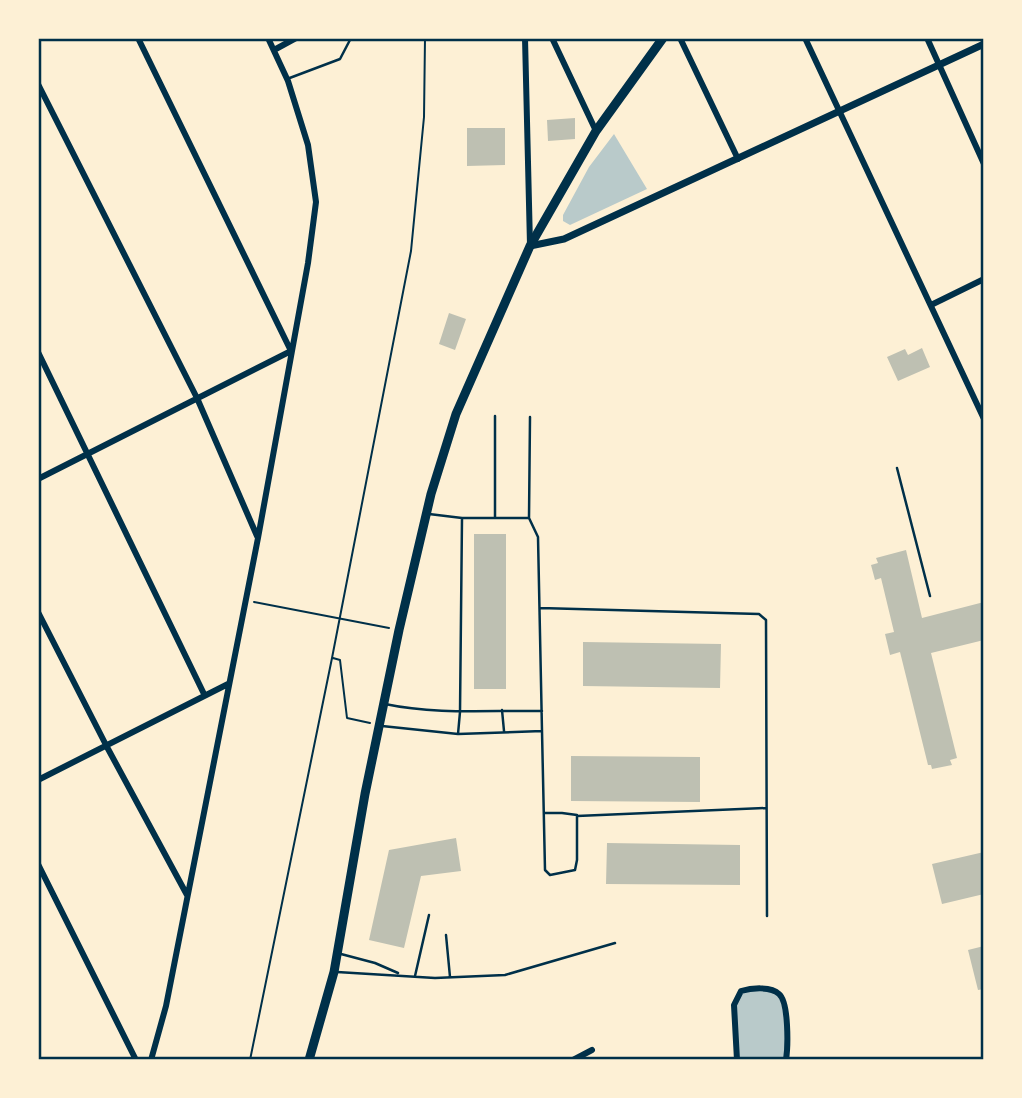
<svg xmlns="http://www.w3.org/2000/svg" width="1022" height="1098" viewBox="0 0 1022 1098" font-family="'PT Sans Narrow',sans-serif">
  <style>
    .green { fill: #b9caca }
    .building { fill: #bec0b2 }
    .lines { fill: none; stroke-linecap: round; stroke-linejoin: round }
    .path { stroke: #003049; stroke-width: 2 }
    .service { stroke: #003049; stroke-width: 2.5 }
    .minor { stroke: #003049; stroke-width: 6 }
    .tertiary { stroke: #003049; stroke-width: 7 }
    .secondary { stroke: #003049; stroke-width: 9 }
    .neatline { fill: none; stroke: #003049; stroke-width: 2.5 }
  </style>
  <rect width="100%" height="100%" fill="#fdf0d5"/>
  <!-- green -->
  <path class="green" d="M614,134L647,189L570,225L563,221V215L589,167Z
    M741,991H775L784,1003L786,1059H737V997Z"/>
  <!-- building -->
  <path class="building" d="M575,118V139L548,141L547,120Z
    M467,128H505V165L467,166Z
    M449,313L466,319L455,350L439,344Z
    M922,348L930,367L898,381L887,357L905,349L908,355Z
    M474,534H506V689H474Z
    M906,550L922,618L984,602V640L931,653L957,758L950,760L952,765L932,769L931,765H928L900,652L890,655L885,634L894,632L881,578L875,580L871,565L878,563L876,558Z
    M583,642L721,644L720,688L583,686Z
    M571,756L700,757V802L571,801Z
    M456,838L461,871L421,876L404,948L369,940L389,850Z
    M607,843L740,845V885L606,884Z
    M984,852V894L942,904L932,864Z
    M984,946V989L978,990L968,950Z"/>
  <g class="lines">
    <!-- path -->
    <path class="path" d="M254,602L389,628
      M333,658L340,660L347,718L370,723
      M250,1060L332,658L411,251L424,117L425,38"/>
    <!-- service -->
    <path class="service" d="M287,79L340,59L351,38
      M897,468L930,596
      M429,514L462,518L460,712L458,734
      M462,518H529L530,417
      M495,518V416
      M529,518L538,537L542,731
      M540,608L759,614L766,620L767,916
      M385,704C437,715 489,710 542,711
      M502,710L504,731
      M382,726L458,734L542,731L545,870L550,875L575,870L577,860V815L562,813H544
      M577,816L766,808
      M446,935L450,977
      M341,954L375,963L398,973
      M337,972L435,978L505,975L615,943
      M415,976L429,915"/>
    <!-- minor -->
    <path class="minor" d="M138,38L291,351
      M525,38L530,245
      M552,38L596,131
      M680,38L738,159
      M805,38L984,419
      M927,38L984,164
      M274,50L296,38
      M38,84L197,398L257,536
      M931,305L984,279
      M38,352L204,694
      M38,479L291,351
      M38,612L107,747L187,895
      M38,780L228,684
      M38,864L136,1060
      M151,1060L166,1006L258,538L308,263L316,202L308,145L288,81L268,38
      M573,1060L592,1050
      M737,1060L734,1005L741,991C751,988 771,986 779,994C789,1002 788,1047 786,1060"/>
    <!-- tertiary -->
    <path class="tertiary" d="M530,246L564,239L984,44"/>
    <!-- secondary -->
    <path class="secondary" d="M309,1060L334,972L365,794L399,630L431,494L456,414L530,246L596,131L663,38"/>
  </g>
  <!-- border -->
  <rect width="1022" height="1098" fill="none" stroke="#fdf0d5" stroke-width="80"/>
  <rect x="40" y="40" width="942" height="1018" class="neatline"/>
</svg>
